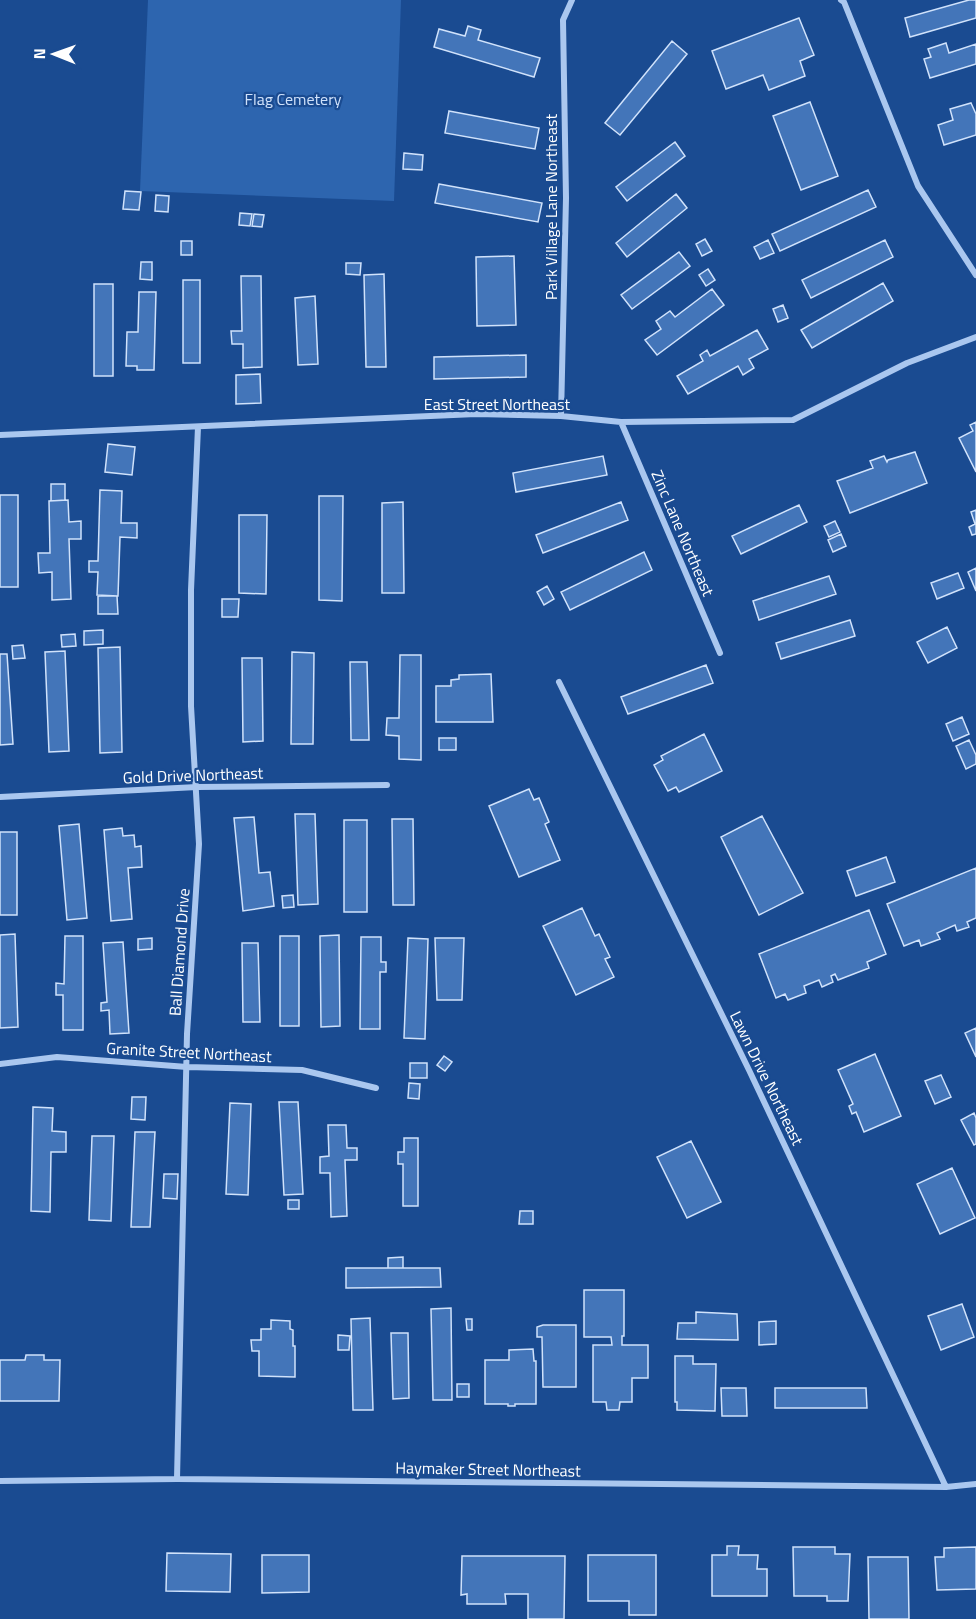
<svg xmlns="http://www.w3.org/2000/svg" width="976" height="1619" viewBox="0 0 976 1619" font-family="'Titillium Web',sans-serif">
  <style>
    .green { fill: #2d65af }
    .building { fill: #4375b9; stroke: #d0e2fb; stroke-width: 1.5 }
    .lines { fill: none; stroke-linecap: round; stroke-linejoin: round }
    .street { stroke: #aac7ef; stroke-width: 6 }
    .labels { text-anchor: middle; stroke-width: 4.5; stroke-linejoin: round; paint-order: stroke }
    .park-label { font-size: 16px; fill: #d0e2fb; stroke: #1a4b91 }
    .street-label { font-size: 16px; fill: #fff; stroke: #1a4b91 }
  </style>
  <rect width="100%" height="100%" fill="#1a4b91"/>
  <!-- green -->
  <path class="green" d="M148,0H401L394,201L140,191Z"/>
  <!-- building -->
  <path class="building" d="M969,0H976V18L910,37L905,18Z
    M799,18L814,55L800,61L805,76L769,90L763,75L726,89L712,51Z
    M468,26L481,30L478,40L540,58L534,77L434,47L439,29L465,36Z
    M672,41L687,54L620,135L605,123Z
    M946,43L949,53L976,44V64L930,78L924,59L931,57L928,49Z
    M810,102L838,176L801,190L773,116Z
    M971,103L976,114V135L944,145L938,125L953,120L950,109Z
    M449,111L539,128L535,149L445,133Z
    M675,142L685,156L627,201L616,187Z
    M404,153L423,155L422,170L403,169Z
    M439,184L542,203L538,222L435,203Z
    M868,190L876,207L780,251L772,234Z
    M125,191L141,192L139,210L123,209Z
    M676,194L687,208L627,257L616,243Z
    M156,195L169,196L168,212L155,211Z
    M240,213L252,214L250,226L239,225Z
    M254,214L264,215L262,227L252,226Z
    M705,239L712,251L702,256L696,244Z
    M768,240L774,253L760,259L754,247Z
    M885,240L893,257L811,298L802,280Z
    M181,241H192V255H181Z
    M679,252L690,266L632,309L621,295Z
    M514,256L516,325L477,326L476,257Z
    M141,262H152V280L140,279Z
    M346,263H361L360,275L346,274Z
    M708,269L715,280L706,286L699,275Z
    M384,274L386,367H366L364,275Z
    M241,276H261L262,367L243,368V344H232L231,331H242Z
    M183,280H200V363H183Z
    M883,283L893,301L812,348L801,330Z
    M94,284H113V376H94Z
    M712,289L724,305L657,355L645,340L661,329L656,321L670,311L675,317Z
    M139,292H156L154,370H137V366H126L127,332H138Z
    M315,296L318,364L298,365L295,298Z
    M783,305L788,318L778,322L773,309Z
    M757,330L768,349L749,359L754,368L743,375L738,366L688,394L677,376L703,361L700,355L707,350L710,356Z
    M526,355V377L434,379V357Z
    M260,374L261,403L236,404V375Z
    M976,422V472L959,438L973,431L970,425Z
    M108,444L135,447L132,475L105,472Z
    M915,452L927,483L850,513L837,481L873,468L870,461L884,456L887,462L888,460Z
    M603,456L607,475L516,492L513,473Z
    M51,484H65V500L51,501Z
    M100,490L122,491L121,523H137V538L120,537L118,596L97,595L98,572H89V561H98Z
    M0,495H18V587H0Z
    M319,496H343L342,601L319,600Z
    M68,500L69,522L81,521V539H69L71,599L52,600V572L39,573L38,553H50L49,501Z
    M403,502L404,593H382V503Z
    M621,502L628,520L543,553L536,535Z
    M799,505L807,522L741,554L732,536Z
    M976,510V534L972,535L969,527L975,524L971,512Z
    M239,515H267L266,594L239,593Z
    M835,521L840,532L829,537L824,526Z
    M841,534L846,546L833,552L828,540Z
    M644,552L652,570L570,610L561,592Z
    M976,568V591L968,572Z
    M958,573L964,588L937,599L931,583Z
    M829,576L836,594L759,620L753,601Z
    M547,586L554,599L544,605L537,592Z
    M98,596H117L118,614H98Z
    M222,599H239L238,617H222Z
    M850,620L855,636L781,659L776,643Z
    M947,627L957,648L928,663L917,642Z
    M103,630V644L84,645V631Z
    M75,634L76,646L62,647L61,635Z
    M23,645L25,658L13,659L12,646Z
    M120,647L122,752L100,753L98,648Z
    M65,651L69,751L49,752L45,652Z
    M292,652L314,653L313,744H291Z
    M0,654H7L13,744L0,745Z
    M400,655H421V760L399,759V736L386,735L387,718H399Z
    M242,658H262L263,741L243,742Z
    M350,662H367L369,740H351Z
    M706,665L713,683L628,714L621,697Z
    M491,674L493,722H436V686H451V680L459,679V675Z
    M962,717L969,734L953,741L946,724Z
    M704,734L722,771L679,792L676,787L668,791L654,765L663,760L661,756Z
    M439,738H456V750H439Z
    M969,740L976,755V764L966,769L956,746Z
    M529,789L534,800L539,798L549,822L545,824L560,860L519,877L489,806Z
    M295,814H315L318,904L298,905Z
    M762,816L803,893L759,915L721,837Z
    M254,817L259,873L270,872L274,906L243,911L234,818Z
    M392,819H413L414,905H393Z
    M344,820H367V912H344Z
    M79,824L87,918L67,920L59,826Z
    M122,828L123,836L134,835L135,847L141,846L142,867L128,868L132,919L111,921L104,830Z
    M0,832H17V915H0Z
    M886,857L895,882L856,896L847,871Z
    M976,868V918L967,922L969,927L957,931L955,925L937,933L940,939L921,946L919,940L904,946L887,904Z
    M293,895L294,907L283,908L282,896Z
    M582,908L595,936L599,934L610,957L605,959L614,977L576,995L543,926Z
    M869,910L886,954L867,962L869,968L838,980L835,974L831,976L833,982L822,987L819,980L804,986L806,993L788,1000L785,994L776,998L759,954Z
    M15,934L18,1027L0,1028V935Z
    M339,935L340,1026L321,1027L320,936Z
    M65,936H83V1030H63V995H56V983L64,984Z
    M280,936H299V1026H280Z
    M361,937H381V962H386V972H380V1029H360Z
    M152,938V949L138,950V939Z
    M408,938L428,939L425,1039L404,1038Z
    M435,938H464L462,1000H437Z
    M123,942L129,1033L110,1034L109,1010L101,1011V1003L107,1002L103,943Z
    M242,943H258L260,1022H243Z
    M976,1028V1057L965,1033Z
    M875,1054L901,1116L864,1132L856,1112L852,1114L849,1106L853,1104L838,1070Z
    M444,1056L452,1062L445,1071L437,1065Z
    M410,1063H427V1078H410Z
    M941,1075L951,1097L935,1104L925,1081Z
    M409,1083L420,1084L419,1099L408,1098Z
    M132,1097H146L145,1120L131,1119Z
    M279,1102H298L303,1194L284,1195Z
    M230,1103L251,1104L248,1195L226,1194Z
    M33,1107L53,1108L52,1131L66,1132V1152H51L50,1212L31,1211Z
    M974,1113L976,1118V1144L974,1145L961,1120Z
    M328,1125H346L347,1148H357V1160H345L347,1216L331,1217L330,1173H320V1157L329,1156Z
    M135,1132H155L150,1227H131Z
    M92,1136H114L111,1221L89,1220Z
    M404,1138H418V1206H403V1164H398V1152H404Z
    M691,1141L721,1202L687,1218L657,1157Z
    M952,1168L975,1218L940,1234L917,1184Z
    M164,1174H178L177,1199L163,1198Z
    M288,1200H299V1209H288Z
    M520,1211H533V1224H519Z
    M403,1257V1268H388V1258Z
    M346,1268H440L441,1287L346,1288Z
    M584,1290H624V1336H622V1345H648V1378H632V1402H620L619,1410H607L606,1402H593V1345H612L611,1337H584Z
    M962,1304L974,1337L941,1350L928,1316Z
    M451,1308L452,1400H433L431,1309Z
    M696,1312L737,1314L738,1340L677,1339L678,1323H696Z
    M370,1318L373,1410H353L351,1319Z
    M466,1319H472V1330H467Z
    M271,1320L290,1321V1329L293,1330V1346H295V1377L259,1376V1351H252L251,1340H261V1329H271Z
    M776,1321V1344L759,1345V1322Z
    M543,1325H576V1387H543L542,1337H537V1327Z
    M391,1333H408L409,1398L393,1399Z
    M338,1335L350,1336L349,1350H338Z
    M533,1349L534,1361H536V1404H515V1406H508V1404H485V1360H509V1350Z
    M26,1355H44V1360H60L59,1401H0V1360H25Z
    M675,1356H693V1364H716L715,1411L677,1410V1402H675Z
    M457,1384H469V1397H457Z
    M721,1388H746L747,1416H722Z
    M775,1388H866L867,1408H775Z
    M727,1546H739L738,1555H758L757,1569H767V1596H712V1555H727Z
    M793,1547H835V1554H850L848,1601H827V1596H794Z
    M976,1547V1589L937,1590L935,1557H944V1548Z
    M167,1553L231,1554L230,1592L166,1591Z
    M262,1555H309V1592L262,1593Z
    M588,1555H656V1615H629V1601H588Z
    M462,1556H565L564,1619H528V1594H505L506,1604H467V1594L461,1595Z
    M868,1557H908L909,1619H869Z"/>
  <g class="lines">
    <!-- street -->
    <path class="street" d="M841,0L844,2L918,186L976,275
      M561,416L566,198L563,20L572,0
      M621,422L720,653
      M0,435L476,414L561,416L621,422L793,420L907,363L976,337
      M559,682L749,1070L946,1487
      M0,797L197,787L387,785
      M0,1064L57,1057L187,1067L302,1070L376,1088
      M177,1479L187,1034L199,844L191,706V590L198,427
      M0,1481L177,1479L946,1487L976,1484"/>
  </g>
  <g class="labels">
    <!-- park labels -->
    <g class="park-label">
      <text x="293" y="105">Flag Cemetery</text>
    </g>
    <!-- street labels -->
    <g class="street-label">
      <text transform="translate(551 207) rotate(-90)" y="6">Park Village Lane Northeast</text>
      <text x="497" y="410">East Street Northeast</text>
      <text transform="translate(683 533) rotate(67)" y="6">Zinc Lane Northeast</text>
      <text transform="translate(193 775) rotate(-2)" y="6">Gold Drive Northeast</text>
      <text transform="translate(179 952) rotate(-86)" y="6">Ball Diamond Drive</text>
      <text transform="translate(189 1052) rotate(3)" y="6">Granite Street Northeast</text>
      <text transform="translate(767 1078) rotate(64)" y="6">Lawn Drive Northeast</text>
      <text transform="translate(488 1469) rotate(1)" y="6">Haymaker Street Northeast</text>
    </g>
  </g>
  <!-- north arrow -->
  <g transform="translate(54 54) rotate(271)" stroke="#1a4b91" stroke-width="4.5" paint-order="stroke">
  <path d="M0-4.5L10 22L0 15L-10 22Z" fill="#ffffff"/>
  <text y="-9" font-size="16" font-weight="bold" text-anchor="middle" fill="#ffffff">N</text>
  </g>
</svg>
